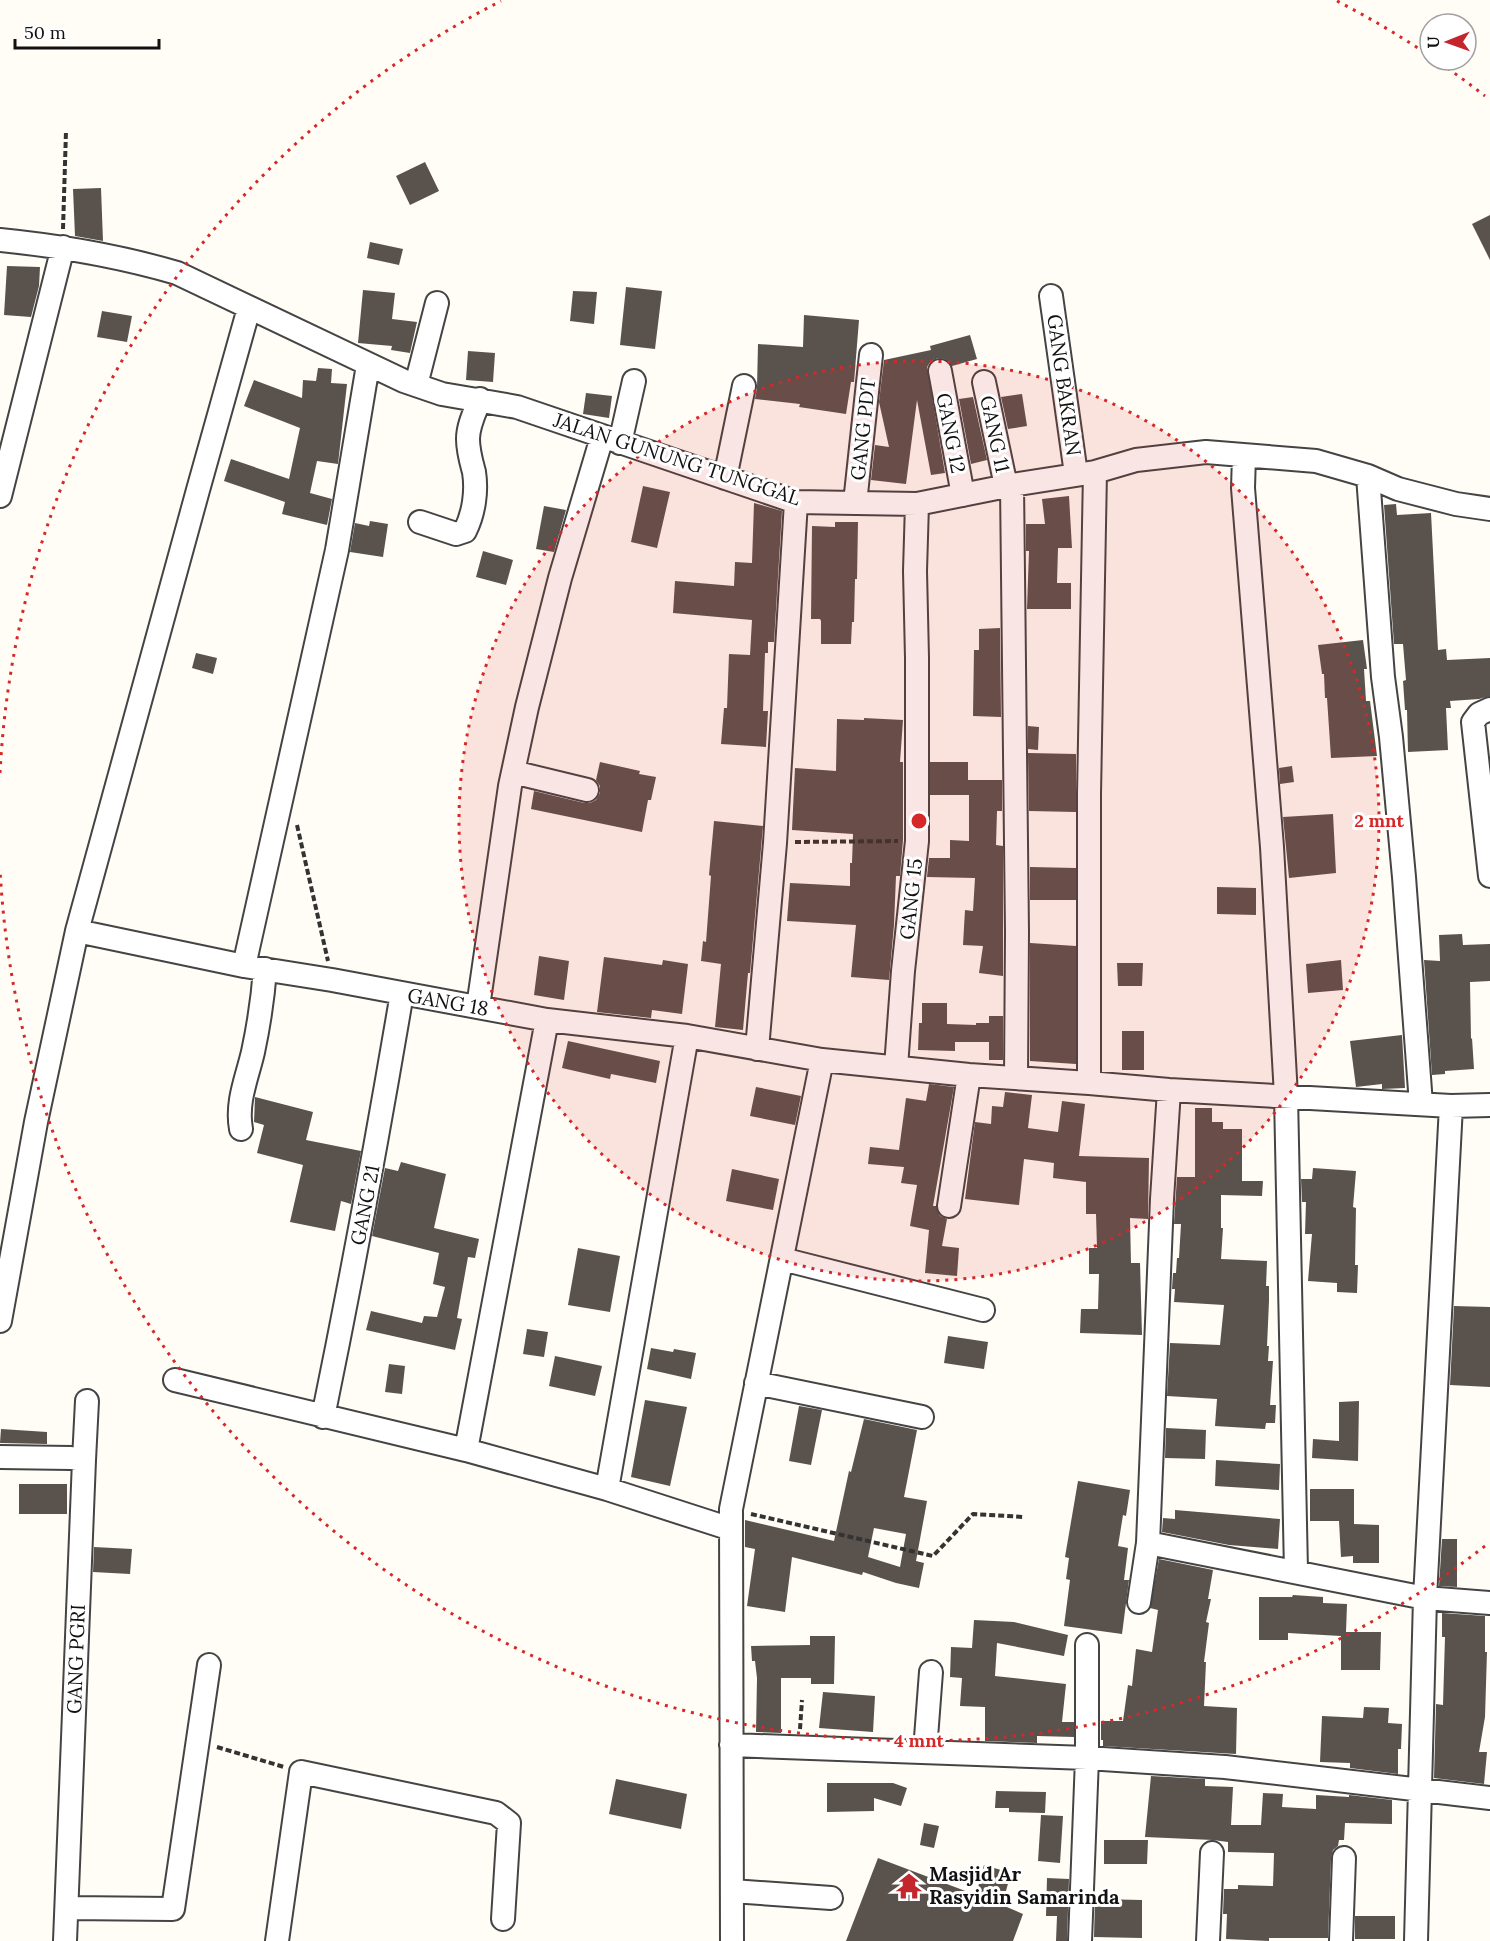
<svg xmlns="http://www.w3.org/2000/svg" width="1490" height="1941" viewBox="0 0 1490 1941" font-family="Lora,serif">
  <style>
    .building { fill: #5a524d; fill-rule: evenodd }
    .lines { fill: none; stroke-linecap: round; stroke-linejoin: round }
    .minor-casing { stroke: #444; stroke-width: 26 }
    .path { stroke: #333; stroke-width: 4; stroke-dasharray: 6 3; stroke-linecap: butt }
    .minor { stroke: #fff; stroke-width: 22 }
    .ring { fill: none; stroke: #d62828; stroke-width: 3; stroke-dasharray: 3 6 }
    .labels { text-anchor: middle; stroke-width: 6; stroke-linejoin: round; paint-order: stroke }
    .street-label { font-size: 20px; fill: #111; stroke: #fff }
    .poi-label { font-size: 20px; font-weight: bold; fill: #111; stroke: #fff; text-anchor: start }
    .centre { fill: #d62828; stroke: #fff; stroke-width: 3 }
    .ring-label { font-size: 18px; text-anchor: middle; font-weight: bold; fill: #d62828; stroke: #fff; stroke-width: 6; stroke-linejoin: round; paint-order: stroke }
  </style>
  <rect width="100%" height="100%" fill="#fffdf5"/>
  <!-- building -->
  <path class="building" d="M425,162L439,191L410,205L396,176Z
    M101,188L103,241L75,236L73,189Z
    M1490,215V260L1472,224Z
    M370,242L403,249L399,265L367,258Z
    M7,266L40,267L39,286L31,317L4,315Z
    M626,287L662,291L655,349L620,345Z
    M363,290L395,293L392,319L417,322L410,353L391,350L392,346L358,343Z
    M573,291L597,292L594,324L570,321Z
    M102,311L132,316L127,342L97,337Z
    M804,315L859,320L854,382H851L846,414L799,407L800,404L755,399L757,388L758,344L803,347Z
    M970,335L977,359L952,366L945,359L938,358L931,361L927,367L945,473L931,475L917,400L906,484L871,480L875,445L889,447L879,402L884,360L931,350L930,346Z
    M468,351L495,353L493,382L466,380Z
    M318,368L332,369L331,383L347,384L338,464L317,461L310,493L332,499L327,525L282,514L285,502L224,481L231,459L289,479L300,428L244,406L254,380L302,398L303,380L316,381Z
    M586,393L612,396L609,418L583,414Z
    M1022,394L1027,426L1008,429L1001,397Z
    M973,397L987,460L971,464L959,399Z
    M643,486L670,492L657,548L631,542Z
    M1069,496L1072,548H1058L1057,583H1071V609H1027L1029,551H1026V524H1045L1042,499Z
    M754,503L782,511L774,642H768V653H765L763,711H768L766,747L721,744L724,708H727L729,654L750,655L752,620L673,613L675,581L734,586L735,562L752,563Z
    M1396,504L1397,515L1431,513L1438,650L1446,649L1447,660L1490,658V696L1479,699L1450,701L1451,708H1446L1448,750L1408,752L1407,710H1405L1403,681L1406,680L1403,644H1394L1384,505Z
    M544,506L566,510L554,552L536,549Z
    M370,521L388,524L383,557L350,552L355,523L369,526Z
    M835,522H858L857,579H855L854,622H852L851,644H821V621L820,619H811L812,526L835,527Z
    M483,551L513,560L506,585L476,577Z
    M1000,628L1001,717L973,716L974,650H979V629Z
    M1363,640L1367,669H1364L1366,701H1370L1377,756L1331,758L1327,698H1325L1324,674H1322L1318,645Z
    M196,653L217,658L213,674L192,668Z
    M864,718L903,720L900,762H903V840L900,876H896L894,925L889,980L851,977L856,925L787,921L790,883L850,886V863H852L853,834L792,830L795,768L836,771L837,719L864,720Z
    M1028,726L1039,727L1038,750L1028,749Z
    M1028,753L1076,754V812L1029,811Z
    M600,762L640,771L639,774L656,777L651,800H648L642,832L531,809L534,791L584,803H590L596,800L600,793V786L596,780Z
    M930,762H968V780H1002V811H997L996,845L1003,846V976L979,973L983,946L963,945L965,910L973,911L975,878L927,877L929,858H950V840L969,841V795H930Z
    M1292,766L1294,782L1280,784L1279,768Z
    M1333,814L1336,873L1289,878L1283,817Z
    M714,821L763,826L750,973H748L743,1030L715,1027L721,964L701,961L703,941L706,942L711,876L709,875Z
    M1030,867L1076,868V900H1030Z
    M1217,887L1256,888V915L1217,914Z
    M1462,934L1463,945L1490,944V981L1470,982L1471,1039L1472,1038L1474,1069L1445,1071V1074L1432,1075L1424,960L1440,961L1439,935Z
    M1030,943L1076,946V1064L1030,1061Z
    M539,956L569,961L564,1000L534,995Z
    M604,957L662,965L663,960L688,964L682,1014L652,1010L651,1018L597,1012Z
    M1341,960L1343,990L1308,993L1306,964Z
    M1117,963H1143L1142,986H1118Z
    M922,1003H947V1024L976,1025V1023H989V1016H1003V1060H989V1042H955V1051L918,1050L919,1023H922Z
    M1122,1031H1144V1070H1122Z
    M1402,1035L1405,1088L1382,1089V1084L1356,1087L1350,1041Z
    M568,1041L660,1061L656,1083L611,1074L610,1079L562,1068Z
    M929,1084L954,1087L933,1206H936L940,1216L947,1219L942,1246L959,1248L957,1276L925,1273L929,1230L910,1226L917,1185L901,1183L904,1167L868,1164L870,1147L899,1150L906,1098L926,1101Z
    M756,1087L801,1096L795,1125L750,1116Z
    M1005,1092L1032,1095L1028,1128L1058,1132L1062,1101L1085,1104L1079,1156L1149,1158L1148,1219L1130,1218L1131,1263H1140L1142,1335L1080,1333L1081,1309H1098L1099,1274H1089V1248H1097L1096,1214H1086V1182L1053,1178L1054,1163L1024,1159L1019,1205L965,1199L975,1122L991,1124L992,1106L1003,1107Z
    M255,1097L313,1112L306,1140L361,1151L351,1204L341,1201L335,1231L290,1222L303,1165L257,1153L264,1125L254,1122Z
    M1195,1108H1212V1122H1223V1129H1242V1181H1263L1262,1196L1221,1195V1228H1223L1221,1259L1267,1261L1266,1286H1269V1301L1267,1346H1269L1268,1361H1273L1270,1405H1276L1275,1423H1266L1265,1429L1215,1426L1217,1399L1167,1396L1170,1343L1220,1345L1224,1305L1174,1302L1175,1289H1172L1173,1273H1176L1177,1258H1179L1181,1224H1174L1177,1177H1195Z
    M401,1162L446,1174L434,1228L479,1239L475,1258L468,1257L457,1318L462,1319L455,1350L366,1330L371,1311L422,1323L424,1316L437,1317L445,1287L433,1284L439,1253L372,1236L385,1168L398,1171Z
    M1313,1168L1356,1171L1353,1207L1356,1208L1355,1265H1358L1357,1293L1337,1292V1283L1308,1281L1312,1234H1305L1306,1202H1302L1301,1179H1312Z
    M732,1169L779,1179L773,1210L726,1201Z
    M578,1248L620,1256L610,1312L568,1305Z
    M1454,1306L1490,1307V1387L1450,1385Z
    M527,1329L548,1332L544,1357L523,1354Z
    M948,1336L988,1342L984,1369L944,1363Z
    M651,1348L673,1352L674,1349L696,1353L691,1379L647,1369Z
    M555,1356L602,1366L595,1396L549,1386Z
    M389,1364L405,1366L402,1394L385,1392Z
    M645,1400L687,1407L670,1486L631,1477Z
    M1359,1401L1358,1461L1312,1458L1313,1439L1339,1441V1402Z
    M799,1406L822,1410L811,1465L789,1461Z
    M864,1419L917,1430L904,1497L927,1501L916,1561L924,1563L919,1588L896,1583L863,1572L862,1575L792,1557L785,1612L747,1606L755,1549L745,1547V1520L834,1541L849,1471L851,1472ZM874,1528L906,1534L900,1567L868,1557Z
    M1166,1428L1206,1430L1205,1459L1165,1458Z
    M1,1429L47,1432V1444L0,1443Z
    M1216,1460L1280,1464L1279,1490L1215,1486Z
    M1078,1481L1130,1490L1126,1516L1123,1515L1118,1546L1128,1548L1124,1580H1129L1122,1634L1064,1626L1070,1580L1066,1579L1069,1558L1065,1557Z
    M19,1484H67V1514H19Z
    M1310,1489H1354V1524L1379,1525V1563H1353V1556L1341,1557L1339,1521H1310Z
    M1175,1510L1280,1519L1278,1549L1229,1545L1162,1532L1163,1518L1175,1519Z
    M1442,1539H1457V1587L1439,1586Z
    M94,1547L132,1549L130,1574L93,1572Z
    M1159,1559L1213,1570L1208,1599H1211L1206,1622L1209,1623L1204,1662H1206L1204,1706L1237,1708L1236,1754L1103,1746V1740H1101V1721H1123L1128,1685L1132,1686L1136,1649L1152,1652L1158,1610L1150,1608Z
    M1293,1595L1323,1597V1603L1347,1604L1346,1632H1381L1380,1670H1341V1636L1288,1633V1640H1259V1597H1292Z
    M1442,1613L1485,1616V1652H1487L1485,1717L1479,1752H1487L1484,1784L1434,1778L1436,1704L1443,1705L1445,1637H1442Z
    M974,1620L1014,1622L1068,1635L1064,1656L997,1643L995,1676L1066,1684L1062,1722H1074V1737L1037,1736V1743L985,1741V1707L960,1706L962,1678L950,1677L951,1647L972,1648Z
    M810,1636H835L834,1684H811V1678H781V1733L756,1732L757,1678L755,1661H752L751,1646L810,1645Z
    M823,1692L875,1696L873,1732L819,1728Z
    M1364,1707L1389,1708L1388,1723L1402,1724L1401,1749H1398V1774L1350,1768V1763L1320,1762L1322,1716L1363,1718Z
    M1151,1776L1205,1779V1786L1233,1787L1231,1825H1261L1263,1793L1283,1794L1282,1807L1316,1809V1795L1349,1797V1795L1392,1800V1824L1345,1823L1344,1840H1339L1338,1846L1333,1850L1331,1858L1328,1938H1269V1941L1226,1939L1227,1914H1223L1224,1889H1238V1885L1273,1886L1274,1853L1228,1852V1842L1213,1840L1145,1837Z
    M616,1779L687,1794L681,1829L609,1814Z
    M827,1783H893L907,1788L901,1806L874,1798V1811L827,1812Z
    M996,1791L1046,1792L1045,1813L1009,1812V1808H995Z
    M1041,1815L1063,1816L1060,1863L1038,1861Z
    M924,1823L939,1826L934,1848L920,1845Z
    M1104,1840H1148L1147,1864H1104Z
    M878,1858L976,1895L984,1865L1011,1873L1002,1905L1023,1914L1013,1941H846Z
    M1047,1878L1069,1879L1067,1941H1056L1057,1916H1046Z
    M1095,1899L1142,1900V1938L1094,1937Z
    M1355,1916H1395V1939H1355Z"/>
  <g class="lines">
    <!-- minor casing -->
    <g class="minor-casing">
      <path id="minor" d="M0,240C60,246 119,256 177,273L404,381L442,394L517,407L796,502L917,504L1012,485L1095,472L1136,460L1206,452L1316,461L1368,476L1398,489L1456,504L1490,509
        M1051,296L1076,474
        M940,371L963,495
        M984,382L1006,486
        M416,385L437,303
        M620,443L634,381
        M1244,455L1243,488L1272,847L1286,1096L1296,1571
        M1368,476L1383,677L1391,737L1404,877L1421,1104
        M725,478L744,386
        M1012,485L1017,932L1016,1078
        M0,496L63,247
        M855,503L871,355
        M420,522L456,534L465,531C474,513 477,491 474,472C471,461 468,451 468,439C468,425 475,412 480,399
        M1490,709L1479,714L1473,722L1490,876
        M513,772L587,790
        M77,931L244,966L332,980L547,1020L687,1036L822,1060L969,1075L1089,1083L1169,1090L1451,1106L1490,1105
        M244,966L337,550L368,365
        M478,1007L510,786L527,707L560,578L602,437
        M547,1020L466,1450L607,1489L731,1529
        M757,1049L775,843L796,502
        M896,1067L903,971L917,841V658L915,571L917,504
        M1089,1083V794L1095,472
        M1169,1090L1162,1199L1148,1543L1425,1598L1490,1603
        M241,1129C236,1102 247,1078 253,1052C259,1024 263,997 265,969
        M949,1206L969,1075
        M782,1259L983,1310
        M0,1321L36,1122L77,931L198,490L249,308
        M175,1380L466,1450
        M756,1383L922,1417
        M323,1417C352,1276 378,1135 402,993
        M0,1457L71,1458L84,1460L65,1941
        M84,1460L87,1401
        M607,1489L687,1036
        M1139,1602L1148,1543
        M731,1745L1087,1758L1225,1767L1490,1798
        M925,1751L931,1672
        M732,1891L831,1898
        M68,1908L173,1909L209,1665
        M277,1941L301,1772L496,1813L509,1823L503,1919
        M732,1941L731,1509L822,1060
        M1080,1941L1087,1758V1645
        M1208,1941L1212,1853
        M1341,1941L1344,1858
        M1416,1941L1425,1598L1451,1106"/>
    </g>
    <!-- path -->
    <path class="path" d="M63,229L66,131
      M297,825L328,961
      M795,842L898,841
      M751,1514L933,1556L973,1514L1024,1517
      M800,1729L802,1700
      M217,1747L284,1767"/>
    <!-- minor -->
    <use href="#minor" class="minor"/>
  </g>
  <!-- distance rings -->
  <circle cx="919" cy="821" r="460" fill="#d62828" fill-opacity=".12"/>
  <g class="ring">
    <circle cx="919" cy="821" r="460"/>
    <path d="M1485 1546A920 920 0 0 1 0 869M0 773A920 920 0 0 1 501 1M1337 1A920 920 0 0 1 1427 54M1440 63A920 920 0 0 1 1485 96"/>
  </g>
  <!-- icons -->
  <defs>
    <g id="temple-bare" transform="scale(2.07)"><path d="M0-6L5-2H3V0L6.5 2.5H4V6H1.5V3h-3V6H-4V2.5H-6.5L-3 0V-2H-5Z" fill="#c4262e" stroke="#fff" stroke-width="2.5" paint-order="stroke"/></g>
  </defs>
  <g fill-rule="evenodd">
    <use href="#temple-bare" x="909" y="1886"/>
  </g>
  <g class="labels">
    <!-- street labels -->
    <g class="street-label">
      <text transform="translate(1064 385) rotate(82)" y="7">GANG BAKRAN</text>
      <text transform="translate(863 429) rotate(-84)" y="7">GANG PDT</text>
      <text transform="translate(951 433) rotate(79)" y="7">GANG 12</text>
      <text transform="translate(995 434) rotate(78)" y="7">GANG 11</text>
      <text transform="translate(677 459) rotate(18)" y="7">JALAN GUNUNG TUNGGAL</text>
      <text transform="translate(911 899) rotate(-84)" y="7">GANG 15</text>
      <text transform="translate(448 1002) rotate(10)" y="7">GANG 18</text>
      <text transform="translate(365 1205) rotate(-79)" y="7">GANG 21</text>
      <text transform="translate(76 1659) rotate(-88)" y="7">GANG PGRI</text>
    </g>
    <!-- poi labels -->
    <g class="poi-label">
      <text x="929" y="1881">Masjid Ar<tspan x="929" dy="23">Rasyidin Samarinda</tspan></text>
    </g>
  </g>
  <circle cx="919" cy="821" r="9" class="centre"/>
  <g class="ring-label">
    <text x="1379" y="827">2 mnt</text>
    <text x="919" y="1747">4 mnt</text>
  </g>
  <!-- north arrow -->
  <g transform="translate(1448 42) rotate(269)"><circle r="28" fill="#ffffff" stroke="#a0a0a0" stroke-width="1.5"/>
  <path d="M0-4.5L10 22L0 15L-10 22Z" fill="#c4262e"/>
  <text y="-9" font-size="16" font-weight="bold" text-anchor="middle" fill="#111111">U</text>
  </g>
  <!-- scale -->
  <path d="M15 39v9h144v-9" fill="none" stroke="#111111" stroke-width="3"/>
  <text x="24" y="39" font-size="18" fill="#111111" stroke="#ffffff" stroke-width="4.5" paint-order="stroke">50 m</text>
</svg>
